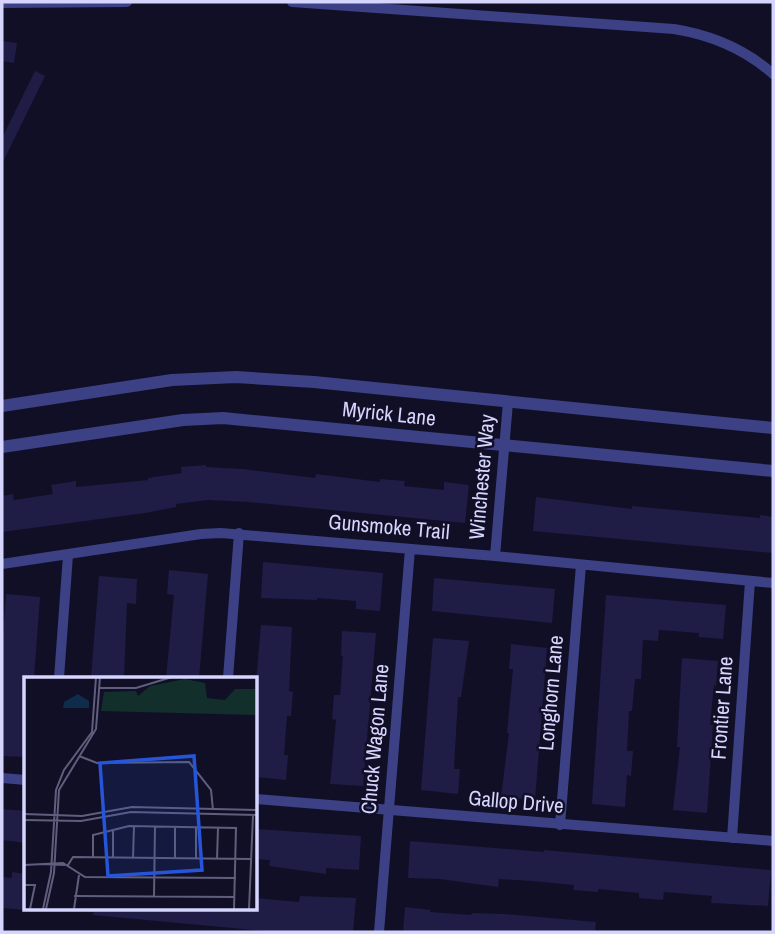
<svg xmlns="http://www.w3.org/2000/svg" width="775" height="934" viewBox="0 0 775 934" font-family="'Archivo Narrow',sans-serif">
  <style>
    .building { fill: #1f1c46 }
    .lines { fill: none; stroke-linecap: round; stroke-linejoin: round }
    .minor { stroke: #3b4184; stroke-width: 10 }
    .tertiary { stroke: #3b4184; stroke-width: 12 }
    .labels { text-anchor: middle; stroke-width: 5; stroke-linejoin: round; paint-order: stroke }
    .street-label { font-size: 21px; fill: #d5d5fe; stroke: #110f26 }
    .inset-road { fill: none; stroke: #5f5e7c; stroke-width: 2 }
    .view { fill: #2655da; fill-opacity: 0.15; stroke: #2655da; stroke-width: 3.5 }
    .inset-edge { fill: none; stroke: #d5d5fe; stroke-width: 3.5 }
  </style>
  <rect width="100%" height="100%" fill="#110f26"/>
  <!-- building -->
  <path class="building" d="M2,41L17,43L14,63L2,61Z
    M35,71L45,76L2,164V138Z
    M206,465V467L243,469L315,478L316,474L380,482V479L405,481L404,486L444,490V482L469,485L465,523L249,502L208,500L176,504V507L145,513L2,532V496L13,494L14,500L53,494L51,485L76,481V487L148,480V478L182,473L181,467Z
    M536,497L632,509V506L760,518V515L773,517V553L533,531Z
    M263,562L383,573L380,611L356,609V601L317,598V600L261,598Z
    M169,570L208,574L199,678H166L174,595L167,594Z
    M99,576L137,579L136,604L127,603L124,678H91Z
    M434,578L555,589L552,623L432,611Z
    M6,594L40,597L34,678H26V757L2,756V650Z
    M606,595L726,605L723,639L699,637V633L659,630L658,641L643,640L641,679H635L632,711H629L627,751H633L631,776L627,775L625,807L592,804Z
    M261,625L292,627L289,691L293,692L291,716H287L284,755H288L286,780L256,777V681Z
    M342,631L376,633L363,786L330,784L336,720L332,719L334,695H340L343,656H341Z
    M433,638L469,641L461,697H458L454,769H460L458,794L421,790Z
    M511,644L547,648L535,800L501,797L509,733H507L513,669H509Z
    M682,658L718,661L716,686L714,685L710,725H713L707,813L673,810L680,747H677Z
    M2,809L26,811V843L2,840Z
    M256,829L361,836L359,870L326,868V874L269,866L270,860L256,859Z
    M410,841L544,852V850L771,870L768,906L711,903L712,896L664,892L663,900L639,898V893L598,889V892L573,890L574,885L532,881L499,879L498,887L440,879L408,878Z
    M12,872L26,874V910L2,908V877L12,878Z
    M300,896L356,898L353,932H276L93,915L94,908H256V898L299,902Z
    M405,907L430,910V912L471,915L472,913L505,914L596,922L595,932H403Z"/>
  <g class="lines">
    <!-- minor -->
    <path class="minor" d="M292,2L674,29C711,35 745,49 773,74
      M2,3L127,2
      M495,556L508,402
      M2,564L201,534L221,533L495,556L773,583
      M59,678L68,555
      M228,678L239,533
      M2,778L26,780
      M256,799L773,841
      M560,825L581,565
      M732,838L750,581
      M379,932L410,549"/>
    <!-- tertiary -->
    <path class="tertiary" d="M2,406L172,380L236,377L314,382L773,428
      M2,447L183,420L223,418L773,471"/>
  </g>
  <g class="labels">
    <!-- street labels -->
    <g class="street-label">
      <text transform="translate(389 414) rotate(6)" y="7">Myrick Lane</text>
      <text transform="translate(482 477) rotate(-85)" y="7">Winchester Way</text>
      <text transform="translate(389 527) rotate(5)" y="7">Gunsmoke Trail</text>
      <text transform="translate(551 693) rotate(-85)" y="7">Longhorn Lane</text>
      <text transform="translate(722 708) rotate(-86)" y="7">Frontier Lane</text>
      <text transform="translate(375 739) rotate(-85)" y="7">Chuck Wagon Lane</text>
      <text transform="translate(516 802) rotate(5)" y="7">Gallop Drive</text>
    </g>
  </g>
  <!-- overview -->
  <g transform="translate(24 677)">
    <rect width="233" height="233" fill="#110f26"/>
    <path d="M161,2L181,6L183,21L201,23L211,12H233V38L77,34L80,15L112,14L114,19L126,9Z" fill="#132f2b"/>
    <path d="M54,17L65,24V31H39L40,25Z" fill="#0f2c4a"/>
    <path class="inset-road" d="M75,11H112L148,0M55,79L73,86L165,85L187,113L189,133M0,137L58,139L108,130L233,133M0,143L57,144L107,135L233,138M172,150V181M89,153V180M69,180V158L105,149L212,151L210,232M109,181L110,149M151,181V150M193,182L194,151M19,187L41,188M0,188L39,186L61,200L212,201M44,188L49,180L227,182M0,208H11L6,232M50,219L211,220M130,220L131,149M19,232L27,195L32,113L40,93L68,55L72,0M22,232L30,196L35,113L72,52L76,0M50,232L55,198M225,232L229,138"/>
    <path class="view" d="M170,79L178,193L84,199L76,86Z"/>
    <rect width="233" height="233" class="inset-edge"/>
  </g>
  <!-- border -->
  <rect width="775" height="934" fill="none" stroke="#d5d5fe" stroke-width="7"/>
</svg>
